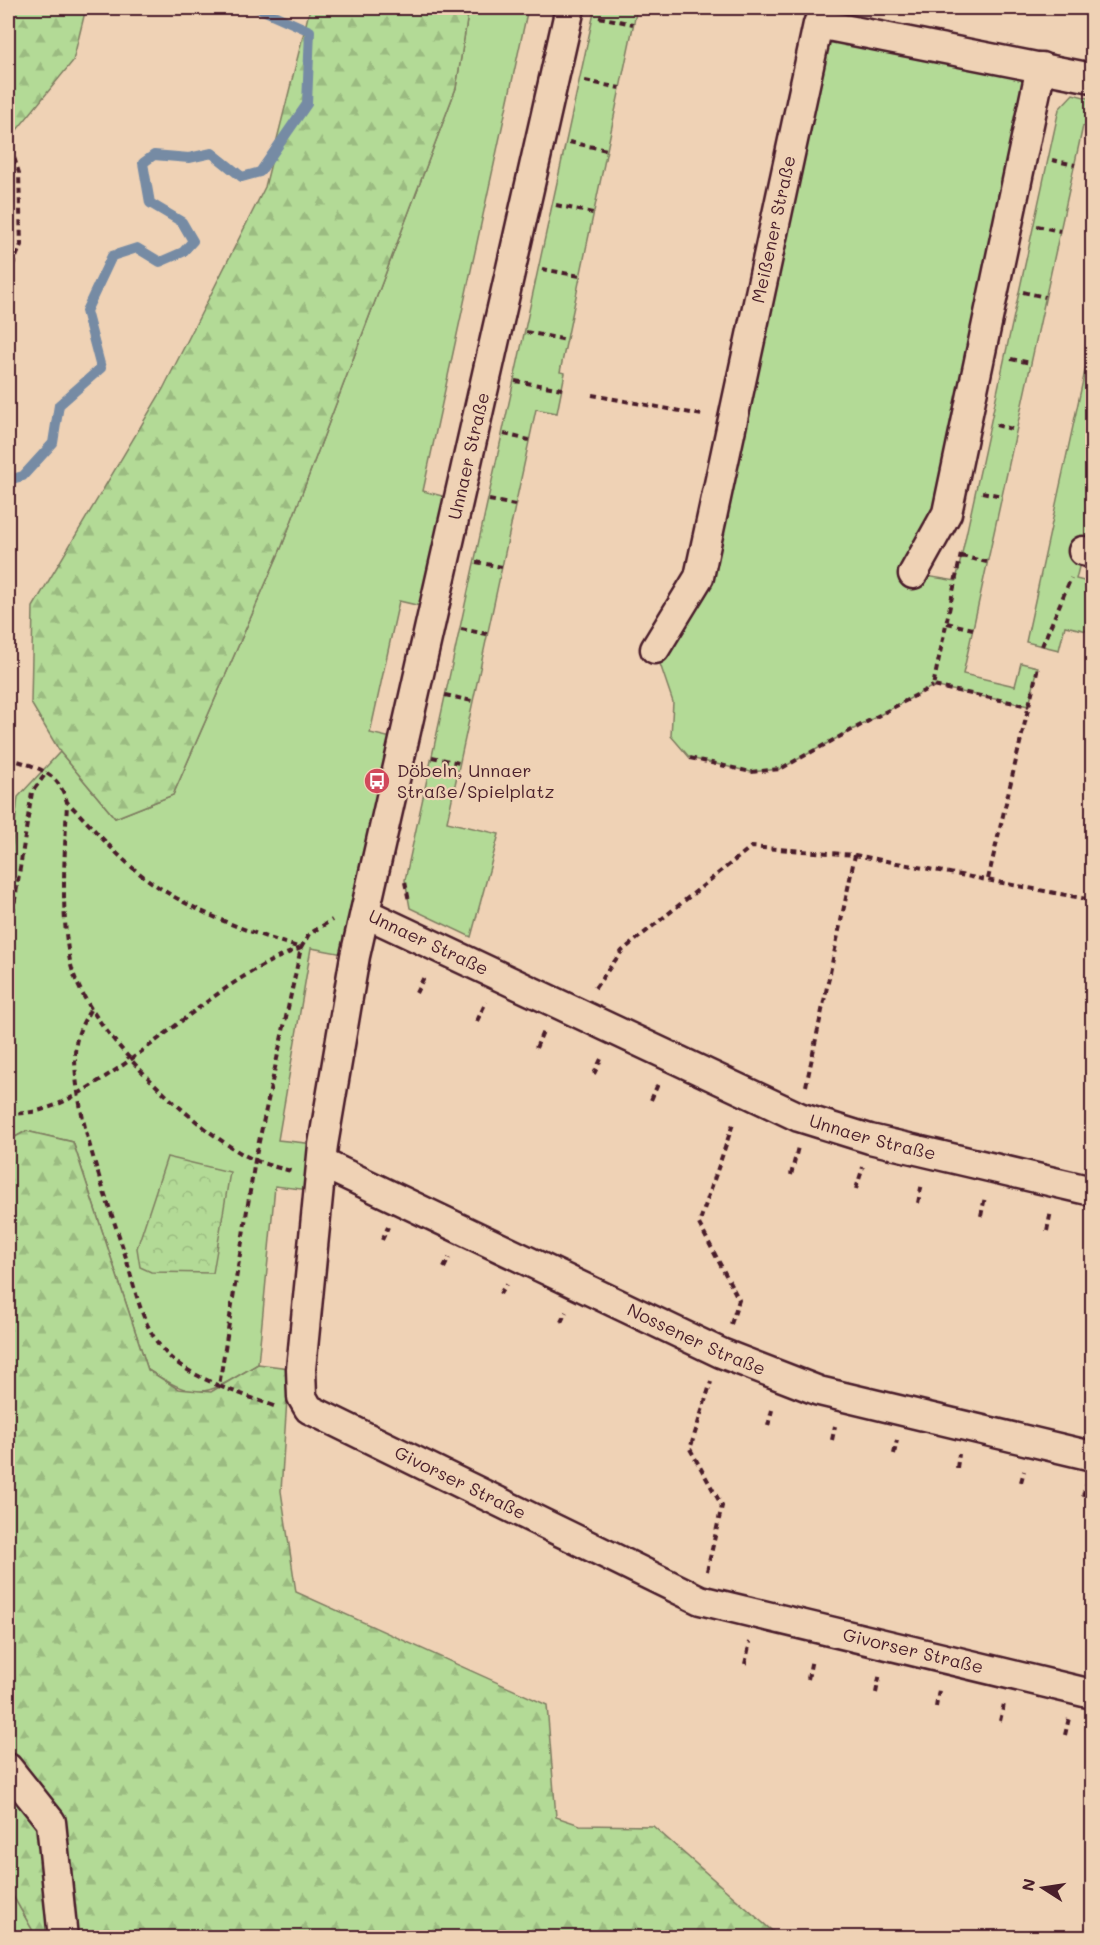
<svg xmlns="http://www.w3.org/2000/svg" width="1100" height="1945" viewBox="0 0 1100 1945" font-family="Mali,sans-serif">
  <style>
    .green { fill: #b3da96; stroke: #7e7c60; stroke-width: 1.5 }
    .forest { fill: url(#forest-firs); stroke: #7e7c60; stroke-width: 1.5 }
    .park { fill: url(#park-crowns); stroke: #7e7c60; stroke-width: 1.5 }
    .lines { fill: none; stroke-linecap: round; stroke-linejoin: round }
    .stream { stroke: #768ba4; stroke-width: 10 }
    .minor-casing { stroke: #4a1f2b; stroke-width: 33 }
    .path { stroke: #4a1f2b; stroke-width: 4; stroke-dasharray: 6 4.5; stroke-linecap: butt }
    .minor { stroke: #efd2b5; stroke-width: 28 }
    .labels { text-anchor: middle; stroke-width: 4.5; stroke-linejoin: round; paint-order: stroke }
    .street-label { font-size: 18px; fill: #4a1f2b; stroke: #efd2b5 }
    .poi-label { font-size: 18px; fill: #4a1f2b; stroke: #efd2b5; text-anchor: start }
  </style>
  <defs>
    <pattern id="forest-firs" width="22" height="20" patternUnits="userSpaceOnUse" patternTransform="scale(1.5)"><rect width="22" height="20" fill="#b3da96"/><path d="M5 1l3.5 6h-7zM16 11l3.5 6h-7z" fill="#9bbb81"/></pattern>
    <pattern id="park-crowns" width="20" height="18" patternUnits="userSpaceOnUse" patternTransform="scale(1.5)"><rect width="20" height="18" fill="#b3da96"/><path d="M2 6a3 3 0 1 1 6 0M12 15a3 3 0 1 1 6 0" fill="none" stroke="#9bbb81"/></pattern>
  </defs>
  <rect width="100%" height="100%" fill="#efd2b5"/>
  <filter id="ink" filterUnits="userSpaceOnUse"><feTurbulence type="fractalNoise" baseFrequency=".0167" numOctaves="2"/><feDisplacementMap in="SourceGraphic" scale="12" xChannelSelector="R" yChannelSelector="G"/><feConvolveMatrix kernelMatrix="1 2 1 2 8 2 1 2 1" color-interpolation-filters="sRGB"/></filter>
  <g filter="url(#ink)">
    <!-- green -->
    <path class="green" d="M469,8H528L423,491L450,498L425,607L399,601L370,733L396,739L343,954L311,948L278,1140L315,1144L310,1190L275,1186L258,1364C207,1394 201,1404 148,1370L73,1142L26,1131L8,1141V883L18,797L60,752L115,818L173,795L282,546L456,88Z
      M595,8H637L560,372L565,373L557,413L536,409L447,822L499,834L471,937L410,908L405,880Z
      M818,24L1041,67L947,513L914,574L956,581L1059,109L1073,94L1092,99V128L1083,126L963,674L1015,686L1021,663L1038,667L1029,706L933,686L780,769L751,772L690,758L671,736L673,702L655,649L699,577Z
      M1092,339V553L1083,551L1076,579L1092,583V632L1065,626L1059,650L1026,642Z
      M8,1887L33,1931L22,1937H8Z"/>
    <!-- forest -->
    <path class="forest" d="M8,8H86L73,61L8,141Z
      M310,8H469L456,88L282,546L173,795L115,818L60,752L31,703L33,607L163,389L265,187Z
      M26,1131L73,1142L148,1370L178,1389L211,1392L258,1364L289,1368L281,1491L296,1592L547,1705L556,1817L580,1825L653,1826L779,1937H22L33,1931L8,1887V1141Z"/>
    <!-- park -->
    <path class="park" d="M167,1157L230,1172L213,1273L151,1272L140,1267L137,1248Z"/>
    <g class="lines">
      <!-- stream -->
      <path class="stream" d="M8,480L23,476L53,443L59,405L101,368L86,311L112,256L137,248L160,262L183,252L193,241L182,222L150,203L143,163L154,155L189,158L212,153L242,177L260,172L307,104L310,31L258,8"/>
      <!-- minor casing -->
      <g class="minor-casing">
        <g id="minor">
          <path id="s1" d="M570,8L355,956L323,1145L301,1369L302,1397L309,1409L700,1600L1092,1694"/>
          <path d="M1083,551L1092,553"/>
          <path d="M913,574L947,513L1041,67"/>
          <path id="s2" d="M655,649L699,577L818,24L1092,78"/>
          <path id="s3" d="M365,913L799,1117L870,1139L1092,1191"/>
          <path id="s4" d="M322,1163L721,1353L819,1391L1092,1456"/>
          <path d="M8,1768L51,1822L63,1938"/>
        </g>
      </g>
      <!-- path -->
      <path class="path" d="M599,17L633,24
        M585,81L620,88
        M8,138L19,173L21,245L8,277
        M569,142L607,150
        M1052,160L1075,165
        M556,205L593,213
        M1037,226L1060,231
        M542,269L580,276
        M1023,292L1045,297
        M526,332L567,340
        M1011,359L1031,363
        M515,381L562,389
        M592,395L702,415
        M996,425L1016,430
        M504,434L529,440
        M982,492L1002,496
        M489,500L515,505
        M961,554L933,686L1029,706
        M961,556L987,562
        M476,562L502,567
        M947,623L973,629
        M461,629L487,634
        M1042,646L1071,578
        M445,695L472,701
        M432,757L459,763
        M8,758C36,767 58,771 67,802C65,854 60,910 70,961C83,1026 188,1123 244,1155C259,1163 275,1167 291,1171
        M690,758L751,772L780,769L933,686
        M988,879L1038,667
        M405,882L409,901
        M8,944L32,792L47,772
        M595,988L622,951L751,847L855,855L1092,900
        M416,993L425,975
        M90,1010C81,1026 75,1037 75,1056C75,1117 105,1193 124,1251C134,1284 141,1326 165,1352C179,1368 201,1377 219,1386
        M477,1021L486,1002
        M536,1048L544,1029
        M594,1074L601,1059
        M806,1086L855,855
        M651,1100L658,1084
        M8,1115C19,1113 33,1113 44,1109C66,1103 86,1089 105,1077C171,1035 227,975 301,948C247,932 187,910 143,876C115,855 92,826 67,802
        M791,1175L798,1147
        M856,1189L863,1167
        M918,1203L922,1183
        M981,1216L985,1197
        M1047,1231L1051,1211
        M382,1240L388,1227
        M444,1268L449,1258
        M500,1294L506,1284
        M561,1322L566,1312
        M731,1324L739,1300L699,1224L734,1121
        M274,1406L219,1386L255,1160L301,948L309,934L332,920
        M768,1426L773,1406
        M832,1440L835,1426
        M894,1454L897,1440
        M957,1468L959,1454
        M1021,1482L1024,1471
        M1083,1496L1086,1485
        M707,1571L722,1506L690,1449L711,1382
        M745,1664L750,1642
        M808,1679L812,1659
        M876,1693L880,1673
        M936,1707L939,1690
        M1000,1721L1004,1704
        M1065,1735L1069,1718"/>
      <!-- minor -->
      <use href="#minor" class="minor"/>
    </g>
  </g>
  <!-- icons -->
  <defs>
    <g id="bus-disc" transform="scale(1.35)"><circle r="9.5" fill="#d1495b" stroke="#efd2b5"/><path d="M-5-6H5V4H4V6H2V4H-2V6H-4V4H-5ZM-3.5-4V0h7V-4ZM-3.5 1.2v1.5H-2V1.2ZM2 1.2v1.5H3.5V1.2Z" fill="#fff"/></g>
  </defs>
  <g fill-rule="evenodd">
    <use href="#bus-disc" x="377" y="781"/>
  </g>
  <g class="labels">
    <!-- street labels -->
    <g class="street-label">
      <text dy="6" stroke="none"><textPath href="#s2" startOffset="440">Meißener Straße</textPath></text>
      <text transform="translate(469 456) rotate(-77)" y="6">Unnaer Straße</text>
      <text dy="6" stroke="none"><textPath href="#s3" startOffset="70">Unnaer Straße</textPath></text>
      <text dy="6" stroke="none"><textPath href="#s3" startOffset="556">Unnaer Straße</textPath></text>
      <text dy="6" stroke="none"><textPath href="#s4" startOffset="414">Nossener Straße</textPath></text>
      <text dy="6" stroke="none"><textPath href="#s1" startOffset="1599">Givorser Straße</textPath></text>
      <text dy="6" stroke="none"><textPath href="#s1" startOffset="2085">Givorser Straße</textPath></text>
    </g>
    <!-- poi labels -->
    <g class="poi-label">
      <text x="397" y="777">Döbeln, Unnaer<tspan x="397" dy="21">Straße/Spielplatz</tspan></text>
    </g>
  </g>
  <!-- margin -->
  <rect width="1100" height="1945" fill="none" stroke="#efd2b5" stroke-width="30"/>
  <rect x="15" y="15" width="1070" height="1915" fill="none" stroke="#4a1f2b" stroke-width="2" filter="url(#ink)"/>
  <!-- north arrow -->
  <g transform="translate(1043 1888) rotate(282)" stroke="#efd2b5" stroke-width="4.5" paint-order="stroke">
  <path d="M0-4.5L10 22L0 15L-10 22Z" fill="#4a1f2b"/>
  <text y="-9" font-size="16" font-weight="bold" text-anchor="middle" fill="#4a1f2b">N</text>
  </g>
</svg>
